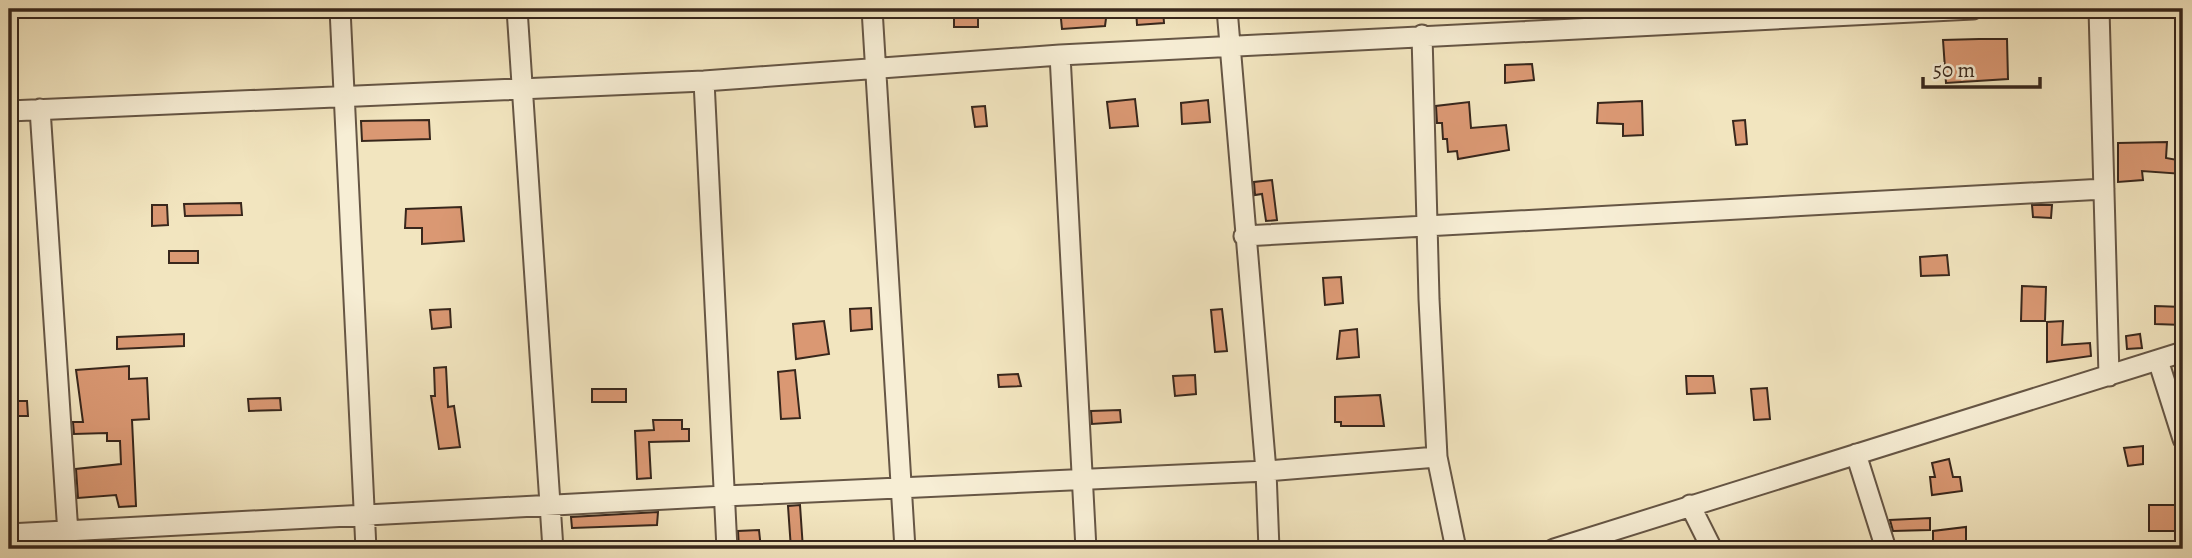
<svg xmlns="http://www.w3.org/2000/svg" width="2192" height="558" viewBox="0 0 2192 558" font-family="Alegreya,serif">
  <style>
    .building { fill: #da9873; stroke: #38271c; stroke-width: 2 }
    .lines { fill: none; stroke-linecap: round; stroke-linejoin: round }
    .minor-casing { stroke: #665645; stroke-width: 23 }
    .minor { stroke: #f7eed5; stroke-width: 19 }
  </style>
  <rect width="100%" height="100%" fill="#f2e5bf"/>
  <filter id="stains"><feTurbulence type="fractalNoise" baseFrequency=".00286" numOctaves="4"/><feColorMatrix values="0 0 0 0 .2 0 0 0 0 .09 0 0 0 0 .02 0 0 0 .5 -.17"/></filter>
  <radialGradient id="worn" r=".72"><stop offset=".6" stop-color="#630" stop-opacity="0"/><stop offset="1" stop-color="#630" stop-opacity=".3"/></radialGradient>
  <!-- building -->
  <path class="building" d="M1060,9L1107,11L1105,26L1062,29Z
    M1136,9H1163L1164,23L1137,25Z
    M954,11H978V27H954Z
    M1979,39H2007L2008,79L1946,83L1943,40Z
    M1532,64L1534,80L1505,83V65Z
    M1135,99L1138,126L1110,128L1107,102Z
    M1208,100L1210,122L1182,124L1181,103Z
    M1642,101L1643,135L1623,136V124L1597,123L1598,103Z
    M1469,102L1471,128L1506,125L1509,150L1458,159L1457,151L1448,152L1447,139H1443L1442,123H1437L1436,106Z
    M985,106L987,126L975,127L972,107Z
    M429,120L430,139L362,141L361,121Z
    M1745,120L1747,144L1736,145L1733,121Z
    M2167,142L2166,158L2183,161V174L2142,171L2143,180L2118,182V143Z
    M1272,180L1277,220L1266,221L1262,194L1255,195L1254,182Z
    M241,203L242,215L185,216L184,204Z
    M152,205H167L168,225L152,226Z
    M2032,205H2052L2051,218L2033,217Z
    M461,207L464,241L422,244V228H405L406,209Z
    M169,251H198V263H169Z
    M1947,255L1949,275L1921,276L1920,257Z
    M1341,277L1343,303L1325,305L1323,278Z
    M2022,286L2046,287L2045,321H2021Z
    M2155,306L2183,307V325L2155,324Z
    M871,308L872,329L851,331L850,309Z
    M450,309L451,327L432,329L430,310Z
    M1222,309L1227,351L1215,352L1211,310Z
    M824,321L829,354L796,359L793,324Z
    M2063,321L2062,345L2090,343L2091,356L2047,362V322Z
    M1357,329L1359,357L1337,359L1340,331Z
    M184,334V346L117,349V337Z
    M2140,334L2142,348L2127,349L2126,336Z
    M129,366V379L147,378L149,419L132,420L136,506L119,507L116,495L78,498L76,469L121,464L120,441H107V433L74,434L73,422H83L76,370Z
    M446,367L448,407L454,406L460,447L439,449L431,396H435L434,368Z
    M795,370L800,418L781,419L778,372Z
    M1018,374L1021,386L999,387L998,375Z
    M1195,375L1196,394L1175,396L1173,376Z
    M1686,376H1713L1715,393L1687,394Z
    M1767,388L1770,419L1754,420L1751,389Z
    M592,389H626V402H592Z
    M1380,395L1384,426H1341V422H1335V397Z
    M280,398L281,410L249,411L248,399Z
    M9,401H27L28,416H9Z
    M1120,410L1121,422L1092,424L1091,411Z
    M653,420H682V429H689V441L649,442L651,478L637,479L635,431L654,430Z
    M2143,446V464L2128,466L2124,448Z
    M1949,459L1953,477H1960L1962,491L1932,495L1930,477H1935L1932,463Z
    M800,505L803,549H791L788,506Z
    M2149,505H2175V531H2149Z
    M658,512L657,525L572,528L571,517Z
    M1930,518V530L1893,531L1890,520Z
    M1966,527V541L1933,544V531Z
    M759,530L761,549H739L738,531Z"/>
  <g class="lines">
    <!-- minor casing -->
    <g class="minor-casing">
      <path id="minor" d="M340,9L366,549
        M517,9L553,549
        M872,9L905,549
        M1227,9L1266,471L1269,549
        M2099,9L2109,376
        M1422,35L1429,299L1437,457
        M1060,55L1086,549
        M704,81L727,549
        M40,109L69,549
        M9,111L704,81L1060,55L1973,9
        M1244,236L2104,189
        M2158,360L2183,439
        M1856,454L1886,549
        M1690,505L1712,549
        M9,534L724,496L1266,471L1437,457L1456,549
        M1554,549L2183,352"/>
    </g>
    <!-- minor -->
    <use href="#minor" class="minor"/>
  </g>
  <!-- margin -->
  <rect width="2192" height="558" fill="none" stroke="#f2e5bf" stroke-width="35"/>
  <rect x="10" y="10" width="2171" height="537" fill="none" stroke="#38271c" stroke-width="3.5"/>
  <rect x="18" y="18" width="2157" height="523" fill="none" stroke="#38271c" stroke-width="2"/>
  <!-- scale -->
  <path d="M1923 77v10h117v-10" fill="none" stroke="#38271c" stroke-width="3.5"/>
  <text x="1933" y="77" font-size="21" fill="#38271c" stroke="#f7eed5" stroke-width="5" paint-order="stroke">50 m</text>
  <rect width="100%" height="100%" filter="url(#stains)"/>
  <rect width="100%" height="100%" fill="url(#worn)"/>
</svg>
